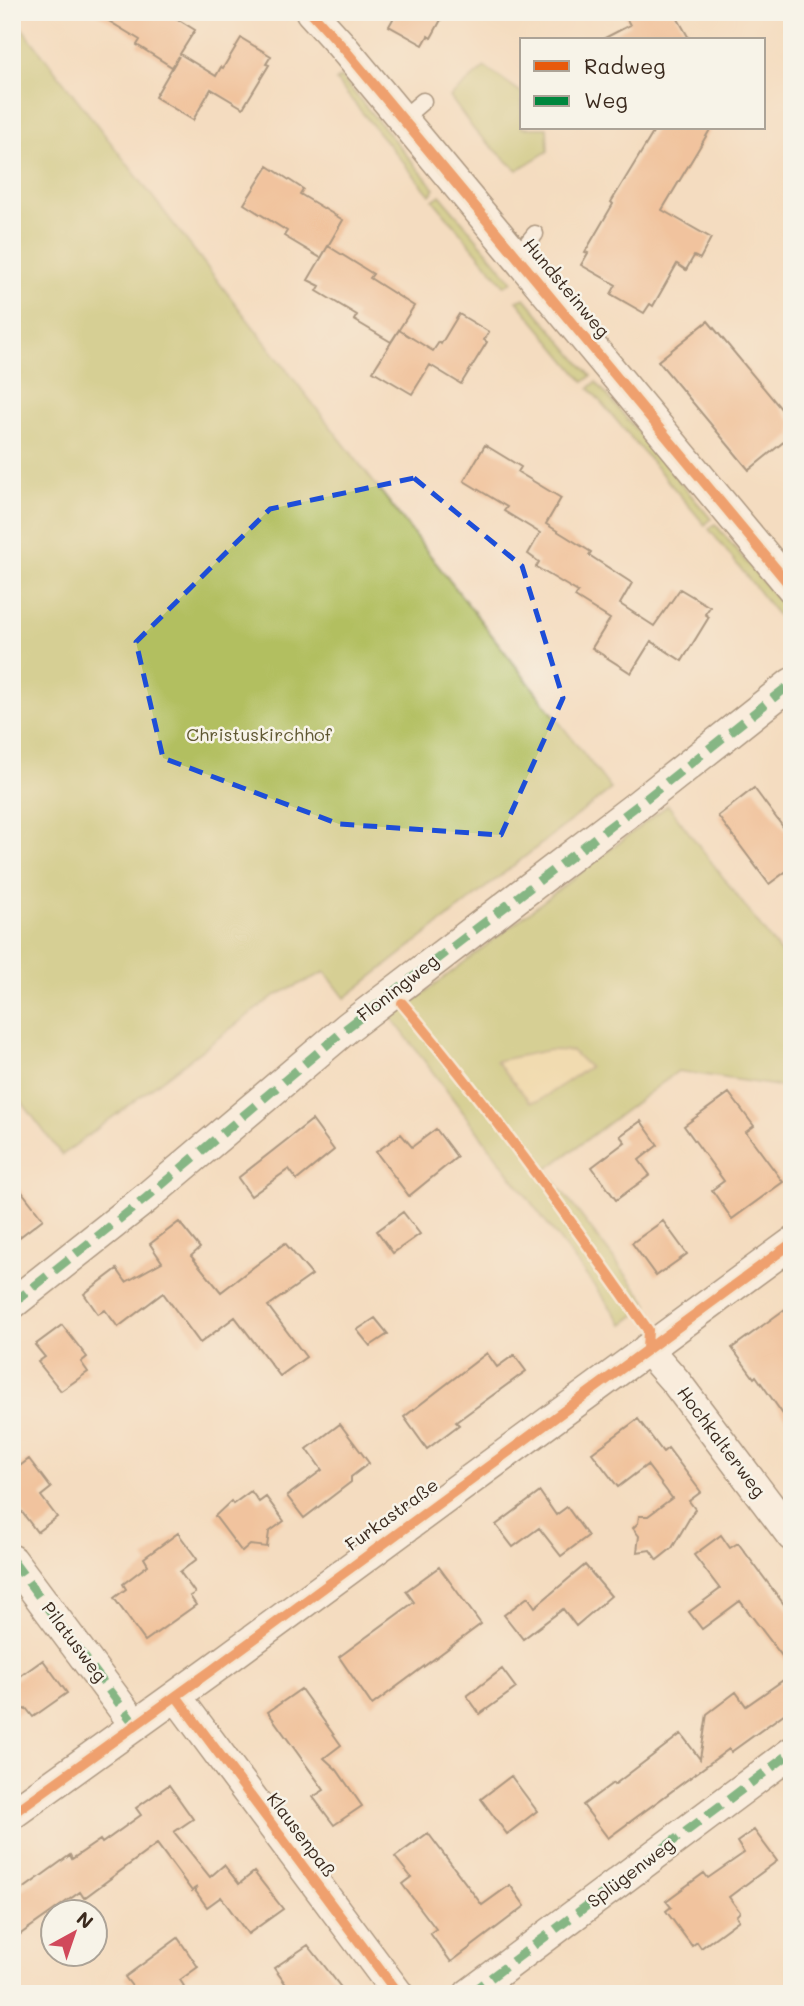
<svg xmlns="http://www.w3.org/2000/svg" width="804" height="2006" viewBox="0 0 804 2006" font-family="Mali,sans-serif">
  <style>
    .green { fill: #b2bf61; stroke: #767440; stroke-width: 2 }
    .sand { fill: #eeda9e; stroke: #94825e; stroke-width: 2 }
    .building { fill: #eda574 }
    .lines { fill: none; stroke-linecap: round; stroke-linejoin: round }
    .lane-casing { stroke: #574536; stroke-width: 19 }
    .street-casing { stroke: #574536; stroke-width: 33 }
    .lane { stroke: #fff; stroke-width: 16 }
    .street { stroke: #fff; stroke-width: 30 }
    .quiet { stroke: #00873e; stroke-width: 9; stroke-dasharray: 18 9; stroke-linecap: butt }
    .cycleway-casing { stroke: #f7f3e8; stroke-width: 15 }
    .cycleway { stroke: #e8590c; stroke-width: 10 }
    .marked { fill: none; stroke: #1d4ed8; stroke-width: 5; stroke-dasharray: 14 9; stroke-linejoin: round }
    .labels { text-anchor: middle; stroke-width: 5; stroke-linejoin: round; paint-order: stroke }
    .street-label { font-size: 18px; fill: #3b2a1e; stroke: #f7f3e8 }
    .park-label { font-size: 18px; fill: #5f5732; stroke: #f7f3e8 }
  </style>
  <rect width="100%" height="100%" fill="#f7f3e8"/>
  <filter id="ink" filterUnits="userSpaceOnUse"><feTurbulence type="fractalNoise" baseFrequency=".0143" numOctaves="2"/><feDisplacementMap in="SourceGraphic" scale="14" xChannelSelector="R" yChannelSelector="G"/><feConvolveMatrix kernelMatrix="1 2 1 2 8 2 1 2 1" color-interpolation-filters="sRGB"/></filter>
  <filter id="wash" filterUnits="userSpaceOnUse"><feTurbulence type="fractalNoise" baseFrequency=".00686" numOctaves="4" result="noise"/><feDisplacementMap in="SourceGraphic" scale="28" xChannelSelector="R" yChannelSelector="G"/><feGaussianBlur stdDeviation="1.57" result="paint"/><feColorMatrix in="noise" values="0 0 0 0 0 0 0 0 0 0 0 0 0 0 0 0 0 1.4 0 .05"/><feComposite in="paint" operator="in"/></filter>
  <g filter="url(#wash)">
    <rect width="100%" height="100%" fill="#f4dcc0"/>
    <!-- green -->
    <path class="green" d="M12,15L611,789L345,998L325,972L274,996L62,1155L12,1089Z
      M485,67L522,93V128H547L548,151L517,170L475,131L450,97Z
      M341,77L435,189L430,195L336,81Z
      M440,195L512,281L505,286L433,200Z
      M525,298L591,376L584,382L517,301Z
      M596,382L711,519L705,525L589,388Z
      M715,524L792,617L791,632L709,529Z
      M668,805L792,968V1088L678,1071L546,1170L649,1305L623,1324L392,1018Z"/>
    <!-- sand -->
    <path class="sand" d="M549,1050L572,1051L589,1067L538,1101L530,1102L496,1061Z"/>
    <g id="blocks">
      <!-- building -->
      <path class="building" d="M94,12H166L195,30L180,54L216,76L221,67L223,68L241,38L271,56L266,64L269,65L243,108L211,89L193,120L155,97L179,56L172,67L137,45L140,40Z
        M397,12H430L442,18L431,38L428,36L423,45L389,26Z
        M623,12H674L690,40H601L630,25Z
        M656,128H711L662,210L711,238L700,259L694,256L686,270L677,264L653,306L650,304L644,313L611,294L616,285L581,265L588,253L585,252L613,204L611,202Z
        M268,166L303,189L300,194L343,220L321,258L284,236L287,231L244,204Z
        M328,246L373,274L370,278L414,306L391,342L354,320L357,315L317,291L320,286L308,280Z
        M459,314L489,332L484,340L487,342L461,384L430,365L412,394L373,371L399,330L433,351L439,342L441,344Z
        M708,321L792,422V435L749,470L658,361Z
        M485,445L521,467L518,472L561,498L546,524L591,552L589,555L632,583L620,604L654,626L680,589L710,607L705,614L709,617L682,661L651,641L631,673L592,648L610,619L575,597L578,592L536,567L539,562L528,554L540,533L504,511L507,507L464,481Z
        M754,788L792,839V867L769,884L718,816Z
        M729,1093L754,1126L746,1132L783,1182L732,1219L712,1190L724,1181L684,1126Z
        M312,1120L334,1150L297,1180L289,1169L251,1196L238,1178Z
        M641,1121L658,1145L639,1160L650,1175L616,1200L592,1167L625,1142L620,1136Z
        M436,1129L457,1157L409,1196L376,1152L401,1134L412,1147Z
        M12,1179L43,1219L12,1243Z
        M403,1212L420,1234L393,1253L377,1231Z
        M663,1221L687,1254L656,1276L632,1243Z
        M179,1222L200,1248L191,1256L221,1292L285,1243L312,1275L268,1306L306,1357L280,1376L235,1317L200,1343L163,1293L118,1327L105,1310L98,1314L84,1294L117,1269L126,1282L162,1262L150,1244Z
        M792,1304V1427L756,1376L754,1378L732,1348Z
        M375,1318L388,1334L370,1346L357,1330Z
        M62,1325L87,1357L81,1362L88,1372L61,1391L38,1362L45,1357L35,1345Z
        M487,1353L497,1367L514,1355L526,1371L456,1422L459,1425L427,1449L404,1417Z
        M638,1419L663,1452L668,1448L701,1492L689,1501L695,1509L672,1548L657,1560L650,1550L637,1552L639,1536L633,1528L638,1523L639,1516H648L672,1498L647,1465L618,1487L592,1453Z
        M340,1424L369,1463L351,1477V1482L304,1518L287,1496L322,1470L307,1449Z
        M29,1459L51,1488L41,1496L57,1517L37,1532L12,1499V1472Z
        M251,1491L259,1502L266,1497L284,1521L269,1532L267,1547L250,1545L242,1552L215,1516L231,1501L233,1504Z
        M540,1492L556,1515L567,1507L588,1536L561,1556L539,1528L513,1547L496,1525Z
        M178,1533L197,1559L180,1572L195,1593L190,1596L196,1605L145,1641L114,1598L126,1589L123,1584L148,1565L144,1558Z
        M721,1535L730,1548L738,1543L792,1615V1669L740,1601L702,1629L689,1612L720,1589L694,1555Z
        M585,1565L611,1596L576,1626L563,1609L523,1639L504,1615L528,1597L535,1607Z
        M439,1567L481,1624L372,1705L339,1657L414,1602L406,1591Z
        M43,1660L67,1693L33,1717L26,1708L12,1718V1682Z
        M502,1669L516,1688L480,1714L467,1696Z
        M792,1674V1708L731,1752L729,1749L608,1838L583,1805L613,1783L614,1785L681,1734L700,1759L707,1714L736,1692L746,1706Z
        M301,1689L341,1745L324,1758L337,1770L362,1806L334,1825L313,1797L324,1790L268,1712Z
        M511,1776L537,1811L507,1834L481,1799Z
        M169,1785L193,1819L174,1832L210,1877L224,1865L239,1884L254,1872L283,1909L248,1934L221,1897L207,1907L194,1889L197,1887L192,1891L157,1844L84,1898L80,1892L12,1940V1897L70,1855L72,1859L100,1840L102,1843L141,1815L136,1808Z
        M754,1830L777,1861L729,1897L740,1912L736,1916L739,1920L701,1948L697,1942L692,1946L666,1911L671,1907L666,1901L704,1873L708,1878L744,1853L737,1842Z
        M428,1833L482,1905L510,1885L525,1906L451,1962L430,1933L436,1929L402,1884L411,1877L395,1857Z
        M178,1938L198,1967L180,1980L184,1986L174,1994H138L125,1977Z
        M308,1945L326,1968L346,1994H293L274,1968Z"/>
    </g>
  </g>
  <g filter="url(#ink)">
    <use href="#blocks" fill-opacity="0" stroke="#574536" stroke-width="2"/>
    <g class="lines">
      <!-- lane casing -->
      <g class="lane-casing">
        <path id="lane" d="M402,119L423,101
          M517,256L535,234"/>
      </g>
      <!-- street casing -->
      <g class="street-casing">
        <path id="street" d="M311,12L341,45L792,588
          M12,1304L146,1198L348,1027L638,805L792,683
          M647,1349L676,1382L792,1536
          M12,1560L135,1725
          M176,1696L398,1994
          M12,1814L212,1670L792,1243
          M469,1994L792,1752"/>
      </g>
      <!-- lane -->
      <use href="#lane" class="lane"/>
      <!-- street -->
      <use href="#street" class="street"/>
      <!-- quiet -->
      <path class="quiet" d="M12,1304L146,1198L348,1027L638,805L792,683
        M12,1560L135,1725
        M469,1994L792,1752"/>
      <!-- cycleway casing -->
      <g class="cycleway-casing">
        <path id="cycleway" d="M311,12L341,45L792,588
          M402,1003C490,1107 569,1218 648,1330L647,1349
          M176,1696L398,1994
          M12,1814L212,1670L792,1243"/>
      </g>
      <!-- cycleway -->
      <use href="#cycleway" class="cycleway"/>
    </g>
  </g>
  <!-- marked area -->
  <path d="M0 0H804V2006H0ZM414,478L522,566L563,698L501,835L339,824L163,758L136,642L270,509Z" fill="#f4dcc0" fill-opacity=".55" fill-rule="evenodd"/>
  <path class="marked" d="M414,478L522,566L563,698L501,835L339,824L163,758L136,642L270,509Z"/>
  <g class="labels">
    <!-- street labels -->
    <g class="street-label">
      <text transform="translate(566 288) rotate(50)" y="6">Hundsteinweg</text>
      <text transform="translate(398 988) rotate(-38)" y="6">Floningweg</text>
      <text transform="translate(721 1442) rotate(53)" y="6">Hochkalterweg</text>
      <text transform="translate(392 1515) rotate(-36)" y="6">Furkastraße</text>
      <text transform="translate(74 1642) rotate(53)" y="6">Pilatusweg</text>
      <text transform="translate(301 1835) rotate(53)" y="6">Klausenpaß</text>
      <text transform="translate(631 1873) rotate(-37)" y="6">Splügenweg</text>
    </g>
    <!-- park labels -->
    <g class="park-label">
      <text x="259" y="741">Christuskirchhof</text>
    </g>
  </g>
  <!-- margin -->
  <rect width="804" height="2006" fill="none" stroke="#f7f3e8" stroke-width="42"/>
  <!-- legend -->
  <rect x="520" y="38" width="245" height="91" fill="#f7f3e8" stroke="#aca397" stroke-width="2"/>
  <rect x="534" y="61" width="35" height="10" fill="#e8590c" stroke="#aca397" stroke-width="2"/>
  <text x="584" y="74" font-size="21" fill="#3b2a1e">Radweg</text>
  <rect x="534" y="96" width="35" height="10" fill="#00873e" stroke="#aca397" stroke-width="2"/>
  <text x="584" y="108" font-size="21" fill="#3b2a1e">Weg</text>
  <!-- north arrow -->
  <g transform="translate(74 1933) rotate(40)"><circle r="33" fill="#f7f3e8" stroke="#aca397" stroke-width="2"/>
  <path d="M0-5L12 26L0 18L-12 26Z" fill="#d1495b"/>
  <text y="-10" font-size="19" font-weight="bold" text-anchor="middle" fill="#3b2a1e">N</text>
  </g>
</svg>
